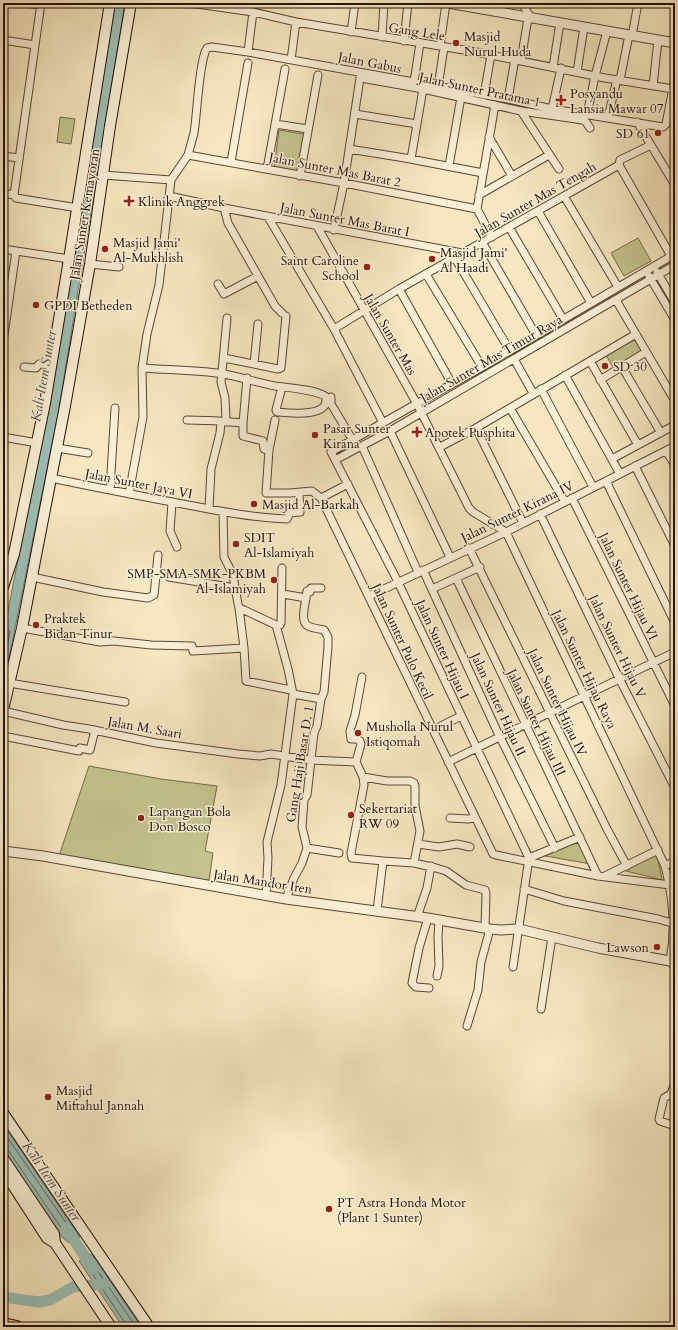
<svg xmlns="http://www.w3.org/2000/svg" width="678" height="1330" viewBox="0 0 678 1330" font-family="Cardo,serif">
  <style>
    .green { fill: #c3c38d; stroke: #736a4a }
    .water { fill: #9dbfb6; stroke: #6c7970 }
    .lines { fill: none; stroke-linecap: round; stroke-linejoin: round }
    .shore { stroke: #60685f; stroke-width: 1 }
    .river { stroke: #9dbfb6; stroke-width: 11 }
    .minor-casing { stroke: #584636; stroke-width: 9 }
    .tertiary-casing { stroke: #584636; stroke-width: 11 }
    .secondary-casing { stroke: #231108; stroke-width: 12 }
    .trunk-casing { stroke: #231108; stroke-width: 14 }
    .minor { stroke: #f9efd6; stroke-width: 7 }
    .tertiary { stroke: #f9efd6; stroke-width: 9 }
    .secondary { stroke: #f9efd6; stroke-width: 10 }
    .trunk { stroke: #ebc480; stroke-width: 12 }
    .poi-dot { fill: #8f2418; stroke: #f9efd6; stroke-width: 1.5 }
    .labels { text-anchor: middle; stroke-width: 3; stroke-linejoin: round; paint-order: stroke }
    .street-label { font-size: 13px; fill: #231108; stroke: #f9efd6 }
    .poi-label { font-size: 13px; fill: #231108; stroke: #f9efd6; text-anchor: start }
    .water-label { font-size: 14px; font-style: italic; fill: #4e4e45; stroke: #f9efd6 }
  </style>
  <rect width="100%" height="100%" fill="#f6e7c0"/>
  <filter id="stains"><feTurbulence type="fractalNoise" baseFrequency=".005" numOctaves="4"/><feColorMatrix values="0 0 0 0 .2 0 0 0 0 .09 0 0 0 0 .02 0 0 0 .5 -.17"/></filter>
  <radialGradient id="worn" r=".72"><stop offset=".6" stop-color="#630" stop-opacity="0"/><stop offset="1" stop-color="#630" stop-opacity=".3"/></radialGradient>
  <!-- green -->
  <path class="green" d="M60,117L75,119L71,144L57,142Z
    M279,130L304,134L299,173L274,169Z
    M638,238L651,261L624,276L611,253Z
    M637,338L644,351L613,367L606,355Z
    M89,766L161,779L217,786L205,851L213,853L209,881L59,856Z
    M579,840L591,864L545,856Z
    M657,853L662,880L622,870Z"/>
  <!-- water -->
  <path class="water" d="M115,3H125L58,414L3,688V636L47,412Z
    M3,1124L80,1237L69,1243L62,1237L3,1149Z
    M92,1254L141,1327H123L79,1261Z"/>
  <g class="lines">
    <!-- shore -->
    <path class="shore" d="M3,631L9,630L10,632L3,668
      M3,1131L73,1233V1236L69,1238L66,1235L8,1150L3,1148
      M126,1327L125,1323L86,1264L87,1261H91L136,1327"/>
    <!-- river -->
    <path class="river" d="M66,1228L93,1269
      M3,1297L39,1302L50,1300L73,1287L104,1284"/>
    <!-- minor casing -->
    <g class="minor-casing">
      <path id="minor" d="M24,3L41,5
        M157,3L197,4L253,12L296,22L476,52L605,78L673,89
        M522,3L531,18
        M351,32L355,3
        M632,36L638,3
        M382,37L384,3
        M3,40L35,45
        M404,41L408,3
        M440,46L446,3
        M248,52L253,12
        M291,60L296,22
        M521,61L528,18
        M553,67L560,23
        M577,72L584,27
        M620,80L629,35
        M414,82L420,43
        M653,86L658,40
        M438,87L444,47
        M484,95L491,55
        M508,99L515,59
        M552,109L561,68
        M521,111L559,169
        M355,114L417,124
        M587,115L595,76L607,31
        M608,118L617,79
        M637,122L675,185
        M275,124L308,129
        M489,137L512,176
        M349,149L405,158L483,173
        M188,155L344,183L477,209
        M3,156L19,158
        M411,159L423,89
        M231,162L248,63
        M619,165L671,256
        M619,165L620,160L651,145
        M449,166L461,97
        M267,169L285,69
        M103,175L171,180
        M300,176L318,75
        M3,193L14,195L16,198L78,208
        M14,195L41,3
        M479,195L549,155
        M169,196L224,208L462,253
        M564,196L618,287
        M224,208L228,223L275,306L282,313
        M538,211L591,303
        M268,217L334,329L383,423
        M317,226L417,404L469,508L473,512L506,532L665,866C673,897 676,929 670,961
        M509,227L563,319
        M334,230L344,183L360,78H361L423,89L521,111L583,120L586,122L590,128
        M492,237L477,209L495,105
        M482,242L536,335
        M3,249L69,259
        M455,258L510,351
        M90,264L119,267
        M657,272L675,303
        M426,274L482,367
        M649,276L675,320
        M218,284L224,294L258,276
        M399,289L452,384
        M616,300L675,401
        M334,329L399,289L619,165
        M3,342L16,251
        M224,358L278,369L281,368L286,316
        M514,359L533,393
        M590,361L638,445
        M254,364L258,324
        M24,367L36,368L39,364L51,365
        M622,367L661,433
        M142,368C169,370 197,370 224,374C241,377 258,383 275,386C290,388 312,389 325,396C333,418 288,413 277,412L276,410L282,387
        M565,375L620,474
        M247,378L243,423V436L263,441L264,449L269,450L266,493H290L312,491L321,498
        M600,380L646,352
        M541,389L593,487
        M331,397V404L352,439
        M510,408L565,502
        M187,420C206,420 224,421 243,423
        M226,421L225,398L221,382L227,318
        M476,428L523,523
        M390,431L450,557
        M3,437L37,443
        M362,446L418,572
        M440,447L476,428L636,334
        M57,448L88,453
        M269,450L275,420
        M666,451L675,465
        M612,459L675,425
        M335,460L390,431L675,265
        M635,466L675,546
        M51,478C103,489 156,499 209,509C235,514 261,518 287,519L290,513L300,512L299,493
        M606,481L675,623
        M348,484L321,498L493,854L496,855L598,876L670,885
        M110,490L115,408
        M129,494L143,417L142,368L147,334L159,285L171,180L188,155L194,133C197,116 199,60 207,48L212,47L248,52L508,99L552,109L663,127L666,124L675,78
        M572,498L675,706
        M172,503L170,531L177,547
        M209,509L211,469L220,433L221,422
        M223,512L224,557L233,575L238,604L239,608L244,610L276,625L288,669L293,694L281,785L267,842L268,858L266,896
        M540,514L619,678L675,788
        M469,548L607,829L627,866
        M423,570L497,731L555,848
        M32,577L103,592L148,598L154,595L158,555
        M169,577L235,588
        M456,578L598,876
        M432,589L480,567
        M283,594L306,598C305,605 300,622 308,626C312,628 319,629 324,630L328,637V647L324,692L321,699L293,694
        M369,596L506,532L675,446
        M306,598L307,591L310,592L311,588H321
        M239,608L244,648L246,681L291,690
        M276,625H280L281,623L282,568
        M22,628L100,642L114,641L151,645L192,646L193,651L244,648
        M9,683L125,702
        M3,711L63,725L89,729L156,743L238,754L260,756L271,754L310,760L356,762L363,777L364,785L351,853L352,858L383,861L377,911
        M433,730L461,716
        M3,736L79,751L80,748L90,750L95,730
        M356,762L361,744L360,741L357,739H351L350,731L355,715L362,677
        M448,762L675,652
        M363,777L387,781H410L414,783L415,786V806L420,831L414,863
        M450,818L468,819L475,818
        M418,844L439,847L457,844L470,847
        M307,848L339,853
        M529,858L397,580L331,452L482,367L675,254
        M383,861L414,863L436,868L446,871L466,885L485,890
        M665,866L675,861
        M605,876L658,850
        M524,889L564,901L658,919L675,924
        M286,899L294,878L302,863L307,848L302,827L304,800L307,795L308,787L314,733L317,726L321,699
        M417,917L427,888L431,866
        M428,918L419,948L412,983L416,987L429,988
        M485,928L486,893
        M513,967L529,858L580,837
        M437,976L439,966L438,937L439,920
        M541,1009L552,937
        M467,1026L478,990L481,962L490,929
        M675,1082L671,1094L664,1098L659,1119L660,1121L675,1126
        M675,1161V1160"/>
    </g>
    <!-- tertiary casing -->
    <g class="tertiary-casing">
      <path id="tertiary" d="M448,3L675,43
        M3,851L43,856L286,899L428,918L490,929L501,930L519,929L598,948L670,961L675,965"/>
    </g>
    <!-- secondary casing -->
    <g class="secondary-casing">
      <path id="secondary" d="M3,587L14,554L45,403L69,259L110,3
        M3,710L22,628L65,406L90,264L110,126L131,3
        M3,1113L149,1327
        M3,1158L54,1234L55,1243
        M3,1170L47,1238L55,1243L111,1327"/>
    </g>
    <!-- trunk casing -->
    <g class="trunk-casing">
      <path id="trunk" d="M3,1324L17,1327"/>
    </g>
    <!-- minor -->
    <use href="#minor" class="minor"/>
    <!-- tertiary -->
    <use href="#tertiary" class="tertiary"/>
    <!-- secondary -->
    <use href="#secondary" class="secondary"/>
    <!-- trunk -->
    <use href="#trunk" class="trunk"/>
  </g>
  <!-- markers -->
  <g class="poi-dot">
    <circle cx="456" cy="43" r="4"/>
    <path d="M559 94h4v4h4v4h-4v4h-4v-4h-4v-4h4z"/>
    <circle cx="658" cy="133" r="4"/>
    <path d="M127 195h4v4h4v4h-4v4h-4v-4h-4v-4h4z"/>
    <circle cx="105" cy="249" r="4"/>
    <circle cx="432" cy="259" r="4"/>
    <circle cx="367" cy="267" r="4"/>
    <circle cx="36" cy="305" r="4"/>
    <circle cx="605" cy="366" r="4"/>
    <path d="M415 426h4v4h4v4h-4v4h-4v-4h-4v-4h4z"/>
    <circle cx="315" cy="435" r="4"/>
    <circle cx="254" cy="504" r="4"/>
    <circle cx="236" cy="544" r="4"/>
    <circle cx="274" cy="580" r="4"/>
    <circle cx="36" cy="625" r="4"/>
    <circle cx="358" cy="733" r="4"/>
    <circle cx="351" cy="815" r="4"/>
    <circle cx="141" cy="818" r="4"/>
    <circle cx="657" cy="947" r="4"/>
    <circle cx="48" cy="1097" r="4"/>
    <circle cx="329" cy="1209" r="4"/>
  </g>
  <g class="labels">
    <!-- street labels -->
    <g class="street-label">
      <text transform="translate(417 31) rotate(9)" y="5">Gang Lele</text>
      <text transform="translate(370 62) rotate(11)" y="5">Jalan Gabus</text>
      <text transform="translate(480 89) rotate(12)" y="5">Jalan Sunter Pratama 1</text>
      <text transform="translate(335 169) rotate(11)" y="5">Jalan Sunter Mas Barat 2</text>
      <text transform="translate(535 199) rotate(-30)" y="5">Jalan Sunter Mas Tengah</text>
      <text transform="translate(84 214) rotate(-81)" y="5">Jalan Sunter Kemayoran</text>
      <text transform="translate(345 219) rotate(11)" y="5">Jalan Sunter Mas Barat I</text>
      <text transform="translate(391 334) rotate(60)" y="5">Jalan Sunter Mas</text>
      <text transform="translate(491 358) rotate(-30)" y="5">Jalan Sunter Mas Timur Raya</text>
      <text transform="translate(139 483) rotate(11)" y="5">Jalan Sunter Jaya VI</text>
      <text transform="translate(517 511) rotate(-26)" y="5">Jalan Sunter Kirana IV</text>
      <text transform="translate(629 586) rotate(64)" y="5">Jalan Sunter Hijau VI</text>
      <text transform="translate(403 641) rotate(65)" y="5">Jalan Sunter Pulo Kecil</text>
      <text transform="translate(618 646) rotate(64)" y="5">Jalan Sunter Hijau V</text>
      <text transform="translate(443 649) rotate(65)" y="5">Jalan Sunter Hijau I</text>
      <text transform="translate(585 669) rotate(64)" y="5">Jalan Sunter Hijau Raya</text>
      <text transform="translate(558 702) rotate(64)" y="5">Jalan Sunter Hijau IV</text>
      <text transform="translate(499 704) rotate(65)" y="5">Jalan Sunter Hijau II</text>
      <text transform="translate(537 722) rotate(64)" y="5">Jalan Sunter Hijau III</text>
      <text transform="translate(145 727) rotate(10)" y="5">Jalan M. Saari</text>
      <text transform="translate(299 764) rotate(-81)" y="5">Gang Haji Basar D. 1</text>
      <text transform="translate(263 881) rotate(9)" y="5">Jalan Mandor Iren</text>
    </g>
    <!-- poi labels -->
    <g class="poi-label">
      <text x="464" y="41">Masjid<tspan x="464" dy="15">Nurul Huda</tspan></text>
      <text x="570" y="98">Posyandu<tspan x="570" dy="15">Lansia Mawar 07</tspan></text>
      <text x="650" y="138" text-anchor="end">SD 61</text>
      <text x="138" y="206">Klinik Anggrek</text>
      <text x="113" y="247">Masjid Jami'<tspan x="113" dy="15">Al-Mukhlish</tspan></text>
      <text x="440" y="257">Masjid Jami'<tspan x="440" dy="15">Al Haadi</tspan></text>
      <text x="359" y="265" text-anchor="end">Saint Caroline<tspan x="359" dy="15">School</tspan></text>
      <text x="44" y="310">GPDI Betheden</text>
      <text x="613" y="371">SD 30</text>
      <text x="323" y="433">Pasar Sunter<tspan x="323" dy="15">Kirana</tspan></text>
      <text x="425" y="437">Apotek Pusphita</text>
      <text x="262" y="509">Masjid Al-Barkah</text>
      <text x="244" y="542">SDIT<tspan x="244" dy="15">Al-Islamiyah</tspan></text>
      <text x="266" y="578" text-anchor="end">SMP-SMA-SMK-PKBM<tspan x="266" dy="15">Al-Islamiyah</tspan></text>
      <text x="44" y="623">Praktek<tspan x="44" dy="15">Bidan Tinur</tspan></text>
      <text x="366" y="731">Musholla Nurul<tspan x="366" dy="15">Istiqomah</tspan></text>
      <text x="359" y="813">Sekertariat<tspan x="359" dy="15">RW 09</tspan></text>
      <text x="149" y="816">Lapangan Bola<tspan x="149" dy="15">Don Bosco</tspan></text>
      <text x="649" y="952" text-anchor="end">Lawson</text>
      <text x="56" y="1095">Masjid<tspan x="56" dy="15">Miftahul Jannah</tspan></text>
      <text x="337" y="1207">PT Astra Honda Motor<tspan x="337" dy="15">(Plant 1 Sunter)</tspan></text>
    </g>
    <!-- water labels -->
    <g class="water-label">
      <text transform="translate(43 376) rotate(-80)" y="5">Kali Item Sunter</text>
      <text transform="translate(52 1181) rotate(56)" y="5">Kali Item Sunter</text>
    </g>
  </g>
  <!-- margin -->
  <rect width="678" height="1330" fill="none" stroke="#f6e7c0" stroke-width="16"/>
  <rect x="4" y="4" width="670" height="1322" fill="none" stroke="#231108" stroke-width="2"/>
  <rect x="8" y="8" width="662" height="1314" fill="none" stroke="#231108"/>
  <rect width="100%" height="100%" filter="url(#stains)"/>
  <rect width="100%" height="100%" fill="url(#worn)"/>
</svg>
